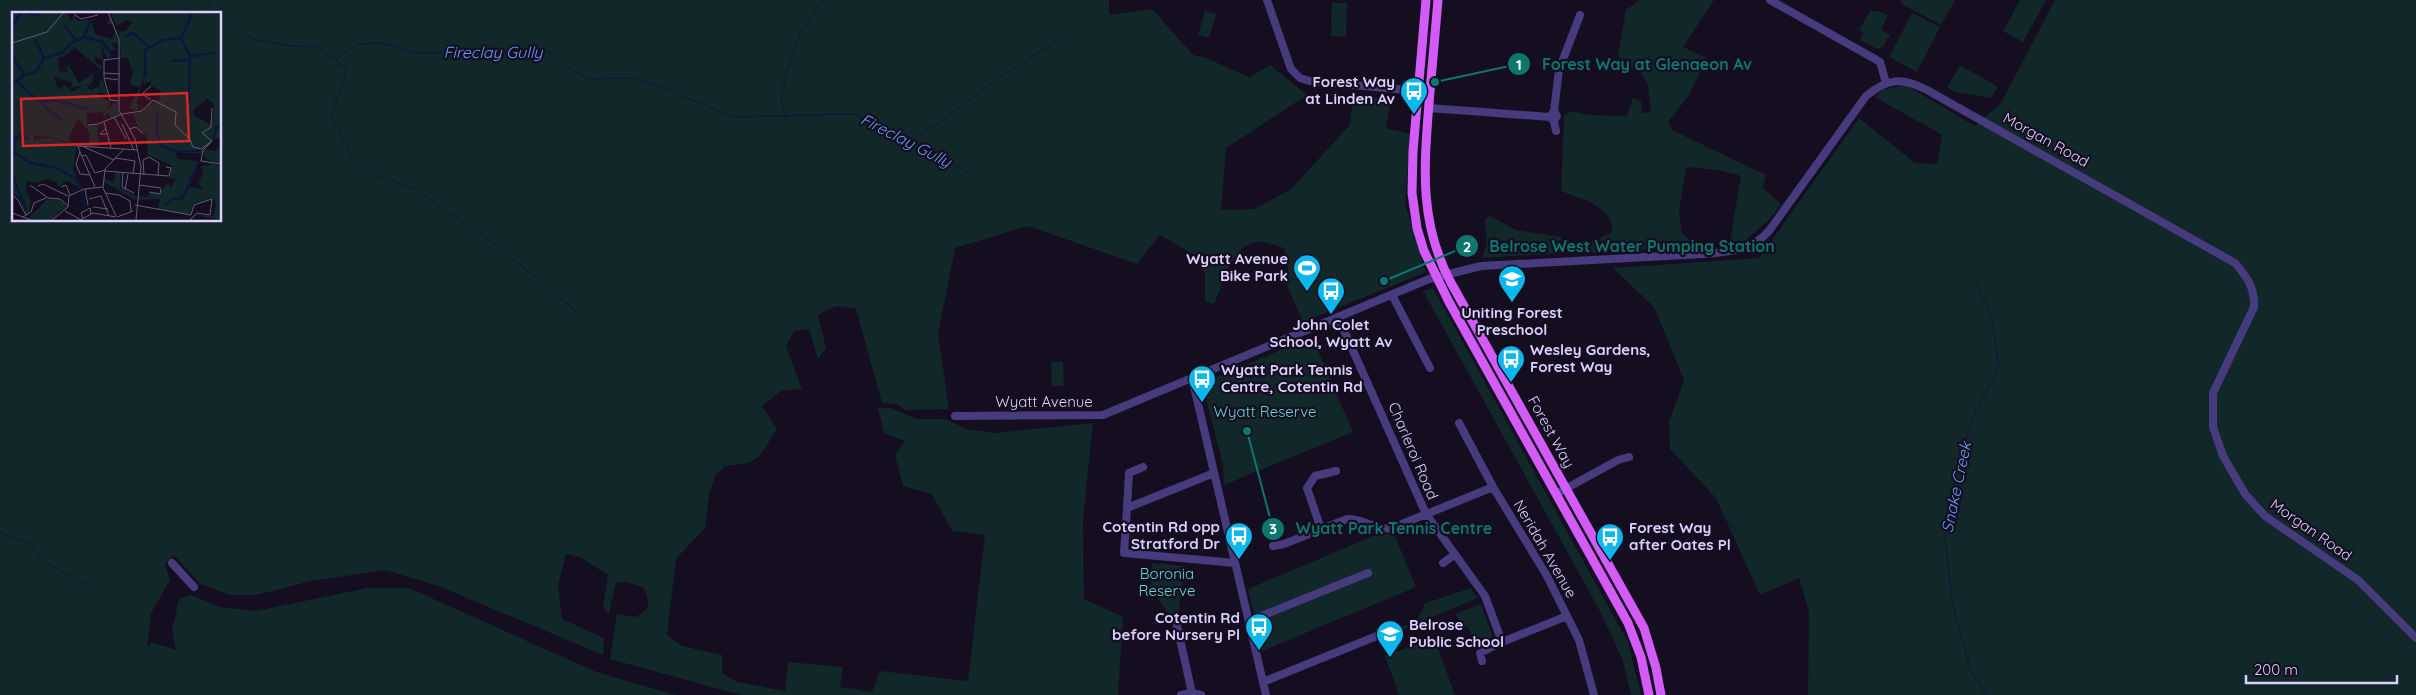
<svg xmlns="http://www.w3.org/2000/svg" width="2416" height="695" viewBox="0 0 2416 695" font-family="Quicksand,sans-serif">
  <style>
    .green { fill: #11272a; fill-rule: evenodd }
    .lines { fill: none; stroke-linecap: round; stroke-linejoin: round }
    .stream { stroke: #0b163c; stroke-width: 1 }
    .minor { stroke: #463b7d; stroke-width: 8 }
    .major { stroke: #d35bf8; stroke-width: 9 }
    .labels { text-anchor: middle; stroke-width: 4.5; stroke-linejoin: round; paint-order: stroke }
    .poi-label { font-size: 15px; font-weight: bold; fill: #dbcffd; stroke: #140e20; text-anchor: end }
    .street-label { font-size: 15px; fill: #dbcffd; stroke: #140e20 }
    .park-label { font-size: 15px; fill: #5fd9cb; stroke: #140e20 }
    .water-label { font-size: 16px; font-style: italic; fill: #629ef8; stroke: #140e20 }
    .inset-river { fill: none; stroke: #0b163c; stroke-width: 2.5 }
    .inset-road { fill: none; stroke: #645b78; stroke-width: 1 }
    .view { fill: #d62828; fill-opacity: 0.15; stroke: #d62828; stroke-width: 2.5 }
    .inset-edge { fill: none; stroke: #dbcffd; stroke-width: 2.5 }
    .leader { fill: none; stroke: #0f766e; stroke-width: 2 }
    .callout-dot { fill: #0f766e; stroke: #140e20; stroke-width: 2 }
    .mark-label { font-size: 15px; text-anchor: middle; font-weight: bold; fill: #fff }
    .callout-label { font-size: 16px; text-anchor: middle; font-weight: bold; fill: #0f766e; stroke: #140e20; stroke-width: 4.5; stroke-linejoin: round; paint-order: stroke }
  </style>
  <rect width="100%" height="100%" fill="#140e20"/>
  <!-- green -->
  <path class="green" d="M0,0H1109V15L1152,9L1193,55L1204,57L1249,77L1270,65L1307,95L1226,148L1221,210L1254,209L1290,190L1350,125L1353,96L1391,99L1386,128L1410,134L1405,204L1426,272L1303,322L1282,274L1288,271L1284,248C1276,246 1265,241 1257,242C1232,244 1223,285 1214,304L1205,301V261L1160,235L1137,264L1028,226L955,248L938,334L949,409L905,410L898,404L882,403L856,309L836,306L818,315L826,348L818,359L809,329L794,331L786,346L802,389L781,391L762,406L777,429L760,456L748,463L725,466L715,476L709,495L705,528L676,559L667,635L682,646L722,655V673L737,682L785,691L788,662L843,667L840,687L872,692L880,671L968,681L985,535L952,531L932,494L903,486L895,455L905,441L884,433L878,408H890L917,419H946L966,429L995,433L1093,423L1083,520L1084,599L1123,617L1118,695H744L734,693L610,659L617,614L636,617L648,608L647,596L643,587L625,582H616L609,614L603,607L608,575L580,557L566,554L558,585L562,619L604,638L603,655L441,587L386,570L311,581L256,595H230L200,584L174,555L165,564L170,580L151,613L147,648L151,642L176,650L172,630L179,599L190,595L221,607L256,611L367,588H409L596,672L676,695H0ZM14,14H220V220H14Z
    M1640,0H1714L1683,47L1707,58L1689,95L1668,122L1672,130L1766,175L1763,188L1781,204L1771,218L1745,241L1730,242L1741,176L1718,170L1686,167L1679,211L1682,233L1698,246L1574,254L1573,251L1612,232C1614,206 1581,199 1561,191L1564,115L1571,111L1589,115L1627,116L1633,98L1641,101L1642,113L1651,112L1648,85L1639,70L1629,66L1618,56L1626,10Z
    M1902,0H1955L1941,25L1900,3Z
    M2020,0H2046L2023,42L2003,31Z
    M2055,0H2416V695H1808L1809,612L1799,578L1760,595L1716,498L1670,449L1669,422L1684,380L1654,307L1613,268L1759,258L1859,118L1915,163L1937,164L1942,135L1875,97L1884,89L1906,85L1975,126L2001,103Z
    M1332,3H1347L1346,37L1331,36Z
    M1205,11L1216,14L1209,38L1198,35Z
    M1870,11H1877L1888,15L1881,30L1890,35L1883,47L1877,49L1860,40L1864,33L1859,30Z
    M1912,13L1940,27L1917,72L1889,57Z
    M1960,65L1998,87L1991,98L1956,92L1947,88Z
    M1490,216L1516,230L1561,237L1563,253L1482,258L1487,244L1485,220Z
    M1433,288L1628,642L1641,695H1631L1623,661L1601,613L1423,291Z
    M1312,337L1353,432L1224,485L1223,465L1202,383Z
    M1051,362H1063L1064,386H1052Z
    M1378,534H1394L1416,587L1262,651L1248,589Z
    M1152,563L1185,566L1178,616L1171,617L1150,588Z
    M1471,588L1478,598L1399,631L1401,627L1415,622L1424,607L1423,604Z
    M1481,604L1493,637L1491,640L1476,647L1468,626L1462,628L1456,614Z
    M1434,638L1455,695H1399L1385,656Z"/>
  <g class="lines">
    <!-- stream -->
    <path class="stream" d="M209,0L213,11L224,14L253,39L291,46L315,47L336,59L357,44L381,43L416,53L543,51L552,53L571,69L588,79L629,78L666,88L698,103L736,117L855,114L934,152L980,181
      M336,59L340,65L346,66V72L331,115L352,157L367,171L416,190L494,243L577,312
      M786,117L781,98L789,63L801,32L824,0
      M911,140L939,123L1006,73L1062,38
      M1976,282L1992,319L1999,368L1976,410L1957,466L1945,539L1953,606L1971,671L1986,695
      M1667,460L1708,503L1719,518L1730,522L1737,534
      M0,533L28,542L44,562L92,588"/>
    <!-- minor -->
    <path class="minor" d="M1267,0L1291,69L1300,78L1310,81L1418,91
      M1770,0L1875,59L1880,62L1886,83
      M1429,108L1550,117
      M1554,111L1559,70L1580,15
      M1554,121L1557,116L1554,111L1550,117L1554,121L1556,131
      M1392,295L1430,368
      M1338,317L1426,514L1485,596L1502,642
      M1192,378L1266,695
      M955,416L1103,415L1429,279L1481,266L1703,254C1729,252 1751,251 1769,231L1866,96C1888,78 1902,77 1927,90L2235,263C2247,277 2255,288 2254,307L2213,393V427L2223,456L2245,494L2265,516L2358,580L2416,638
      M1459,423L1493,487L1547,576L1579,640L1594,695
      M1214,473L1127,508L1124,553L1235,563
      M1556,494L1618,460L1629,457
      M1127,508L1129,473L1143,467
      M1321,529L1307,488L1315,476L1336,471
      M1273,546L1284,544L1347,519C1363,518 1376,531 1392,528L1493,487
      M172,563L194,587
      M1443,563L1454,555
      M1249,621L1368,573
      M1177,626L1192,693L1201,695
      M1482,661L1480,653L1502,642L1567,616
      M1263,682L1394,629
      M1181,695L1192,693"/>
    <!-- major -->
    <path class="major" d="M1426,0L1413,151L1412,193L1417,228L1424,251L1449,302L1628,623L1641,657L1649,695
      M1438,0C1435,34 1432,68 1429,103C1424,168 1419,221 1450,281L1644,628L1656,668L1661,695"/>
  </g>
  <!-- icons -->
  <defs>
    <g id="bus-pin" transform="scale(1.4375)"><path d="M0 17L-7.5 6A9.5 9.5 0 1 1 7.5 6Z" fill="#0ab8ee" stroke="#140e20"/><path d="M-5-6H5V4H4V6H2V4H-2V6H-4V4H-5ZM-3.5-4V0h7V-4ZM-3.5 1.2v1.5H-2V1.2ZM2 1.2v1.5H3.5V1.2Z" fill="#fff"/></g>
    <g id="stadium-pin" transform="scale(1.4375)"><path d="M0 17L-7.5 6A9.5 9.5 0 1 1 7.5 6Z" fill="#0ab8ee" stroke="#140e20"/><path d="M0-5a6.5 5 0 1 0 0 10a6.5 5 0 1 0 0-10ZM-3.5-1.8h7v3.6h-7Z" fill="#fff"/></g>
    <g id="school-pin" transform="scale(1.4375)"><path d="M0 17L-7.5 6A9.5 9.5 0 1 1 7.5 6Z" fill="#0ab8ee" stroke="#140e20"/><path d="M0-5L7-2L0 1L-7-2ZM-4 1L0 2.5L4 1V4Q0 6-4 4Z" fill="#fff"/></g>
  </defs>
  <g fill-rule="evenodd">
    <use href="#bus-pin" x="1414" y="91"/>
    <use href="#stadium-pin" x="1307" y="268"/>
    <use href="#school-pin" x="1512" y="279"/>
    <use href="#bus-pin" x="1331" y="291"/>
    <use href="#bus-pin" x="1511" y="359"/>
    <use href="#bus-pin" x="1202" y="379"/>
    <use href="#bus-pin" x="1239" y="536"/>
    <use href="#bus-pin" x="1610" y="537"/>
    <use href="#bus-pin" x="1259" y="627"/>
    <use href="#school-pin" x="1390" y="634"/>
  </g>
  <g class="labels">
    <!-- poi labels -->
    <g class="poi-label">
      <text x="1395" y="87">Forest Way<tspan x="1395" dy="17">at Linden Av</tspan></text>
      <text x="1288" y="264">Wyatt Avenue<tspan x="1288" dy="17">Bike Park</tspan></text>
      <text x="1512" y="318" text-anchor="middle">Uniting Forest<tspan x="1512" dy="17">Preschool</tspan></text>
      <text x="1331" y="330" text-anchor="middle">John Colet<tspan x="1331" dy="17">School, Wyatt Av</tspan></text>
      <text x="1530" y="355" text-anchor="start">Wesley Gardens,<tspan x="1530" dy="17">Forest Way</tspan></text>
      <text x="1221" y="375" text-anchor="start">Wyatt Park Tennis<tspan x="1221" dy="17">Centre, Cotentin Rd</tspan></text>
      <text x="1220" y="532">Cotentin Rd opp<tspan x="1220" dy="17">Stratford Dr</tspan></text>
      <text x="1629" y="533" text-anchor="start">Forest Way<tspan x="1629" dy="17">after Oates Pl</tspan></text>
      <text x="1240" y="623">Cotentin Rd<tspan x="1240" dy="17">before Nursery Pl</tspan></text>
      <text x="1409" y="630" text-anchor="start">Belrose<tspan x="1409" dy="17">Public School</tspan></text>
    </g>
    <!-- street labels -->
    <g class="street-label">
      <text transform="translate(2046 140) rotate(29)" y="5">Morgan Road</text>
      <text x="1044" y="407">Wyatt Avenue</text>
      <text transform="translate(1551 432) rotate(61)" y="5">Forest Way</text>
      <text transform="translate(1413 451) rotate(67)" y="5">Charleroi Road</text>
      <text transform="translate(2311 530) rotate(35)" y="5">Morgan Road</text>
      <text transform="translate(1545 549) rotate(60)" y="5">Neridah Avenue</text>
    </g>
    <!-- park labels -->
    <g class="park-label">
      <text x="1265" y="417">Wyatt Reserve</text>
      <text x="1167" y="579">Boronia<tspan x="1167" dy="17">Reserve</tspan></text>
    </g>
    <!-- water labels -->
    <g class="water-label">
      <text x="493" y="58">Fireclay Gully</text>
      <text transform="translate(906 140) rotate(27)" y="6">Fireclay Gully</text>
      <text transform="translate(1956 487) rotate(-78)" y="6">Snake Creek</text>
    </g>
  </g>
  <!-- overview -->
  <g transform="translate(12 12)">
    <rect width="209" height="209" fill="#140e20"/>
    <path d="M0,0H54L60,9L62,3L65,9L86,7L79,9L83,22L100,27L103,19L101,13L95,11L98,5L106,24L107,28L106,31H100L103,37L98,39L101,44L95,46L89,32L91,48L82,44L84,51L92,55L88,56L92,65L86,55L63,36L51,45H47V59L55,60V56H51L57,54L67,71L81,62V70L77,71L80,72L75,73L78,78L88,74L87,68L91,67L95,82L88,80L85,84L99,90L94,98L105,90L108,102L99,106L96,100L93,105L90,100L75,101V113H85L87,135H72L37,125L22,124V131L23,127L39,126L65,134L61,157L70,177L55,169L46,175V171L35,167L24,171L15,169L14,177L19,190L17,201L14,202L7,186L0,180ZM42,64L60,71L59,76L71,73L60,80L53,73L46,78ZM66,106L78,121L77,131L64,132L56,128ZM98,0H209V126L203,127L194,137L203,139L209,133V152L195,148L191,141H164L165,147L187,149L177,167V175L191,177L186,172L192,158L188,155L193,153L197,155V151L209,153V208L183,203L201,204L204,192L201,186L181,192L178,203L146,197L148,187L125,188V184L136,185L137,180L149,182L150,177L156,171L159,175L164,167L158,166L159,153L136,143L134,122L131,123L125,113L121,101L131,100L137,90L143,93L138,89H146L143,88H147L149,79L138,73L140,69L132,72V65L124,91L132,96L129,99V95L126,94L125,99L117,96L128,75L120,74L118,70L121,61L116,46H109L107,19H113L121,10L114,8L105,14ZM195,87L202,92L200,113L181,103L182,97ZM103,161H109L108,176L124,184L123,188L92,170V166L102,171ZM36,187L48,188L56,195L47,200L44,198L46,201L39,208H20L17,205Z" fill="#11272a" fill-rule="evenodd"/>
    <path class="inset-river" d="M11,0L27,4M52,13L64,28M0,15L9,0M72,24L79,8M113,24L121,21L137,35M72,25L91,30L101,45M23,27L32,46M179,44L203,41M0,45L12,62M159,49L178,48M133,66V38L151,28L169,26M6,70L26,89H47L77,97M0,73L13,63L24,60L32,46L50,41L59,31L72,25M32,90L34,96L49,107M177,91L178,44L169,26L181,0M146,101L144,119L150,134L165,140L190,138M201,129L204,115L209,116M2,142V130L6,124L17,127M0,144L4,142L19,151L45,156L64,167L68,177M0,163L14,198M69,179L73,195M153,193L161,187L171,186L187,150"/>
    <path class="inset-road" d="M96,0L107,27V98L123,127L129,155L124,208M62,2L69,7L86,3M0,31L35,20L52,0M92,61L108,62M92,65V48L108,46M92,66L98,88L107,89M92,66L107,68M139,74L130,82L139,88M102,105L114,127M92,110L99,136M110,112L122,138M76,113L86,112L110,102L130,99L141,88L164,100L163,113L177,126L181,135L189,137L200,129L191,138L189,149L209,152M94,116L88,122H95M117,117L124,115L130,121M200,129L190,121L199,115L200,96M72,135L102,148M68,140L66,134L112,137M68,140L83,175M68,140L64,152L68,162L78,163M70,144L74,143L83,161L93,158M103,146L123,149L121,162M93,159L157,164L159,156L154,155M111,161L110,175L122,181M132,163L131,148L137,145L147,151L146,163M18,173L36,186L48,187L56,194M127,173L149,176M26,174L31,172L56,184M49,175L54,173L58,183M73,177L76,193M113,178L116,162M138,180L148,182L149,177M94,181L107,183L118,189L119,199M0,183L6,188L14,203M77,187L89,184L97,204M123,193L179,203L182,193L200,187L198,203L185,201L178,208M81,195L96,197M53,199L69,208M0,201L19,208M104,204L91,176L93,157L112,137L126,138M11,205L19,200L22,191L34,186M105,205L121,199M71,206L69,201L78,196L79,202M40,208L56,195L57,184L72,177L91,175M68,208L81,201L104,205"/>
    <path class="view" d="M175,81L177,129L11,134L9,87Z"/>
    <rect width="209" height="209" class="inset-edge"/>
  </g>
  <!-- callouts -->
  <path class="leader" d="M1435 82L1519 64M1384 281L1467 246M1247 431L1273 529"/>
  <g class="callout-dot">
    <circle cx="1435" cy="82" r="5"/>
    <circle cx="1384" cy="281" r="5"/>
    <circle cx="1247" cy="431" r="5"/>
    <circle cx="1519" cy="64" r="12"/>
    <circle cx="1467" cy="246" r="12"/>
    <circle cx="1273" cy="529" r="12"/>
  </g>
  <g class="mark-label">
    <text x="1519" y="70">1</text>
    <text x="1467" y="252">2</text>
    <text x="1273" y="534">3</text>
  </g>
  <g class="callout-label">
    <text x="1647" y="70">Forest Way at Glenaeon Av</text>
    <text x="1632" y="252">Belrose West Water Pumping Station</text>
    <text x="1394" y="534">Wyatt Park Tennis Centre</text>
  </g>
  <!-- scale -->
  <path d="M2246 675v8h151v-8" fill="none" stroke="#dbcffd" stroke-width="2.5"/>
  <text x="2254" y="675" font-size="15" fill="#dbcffd" stroke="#140e20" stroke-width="4" paint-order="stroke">200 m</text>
</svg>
